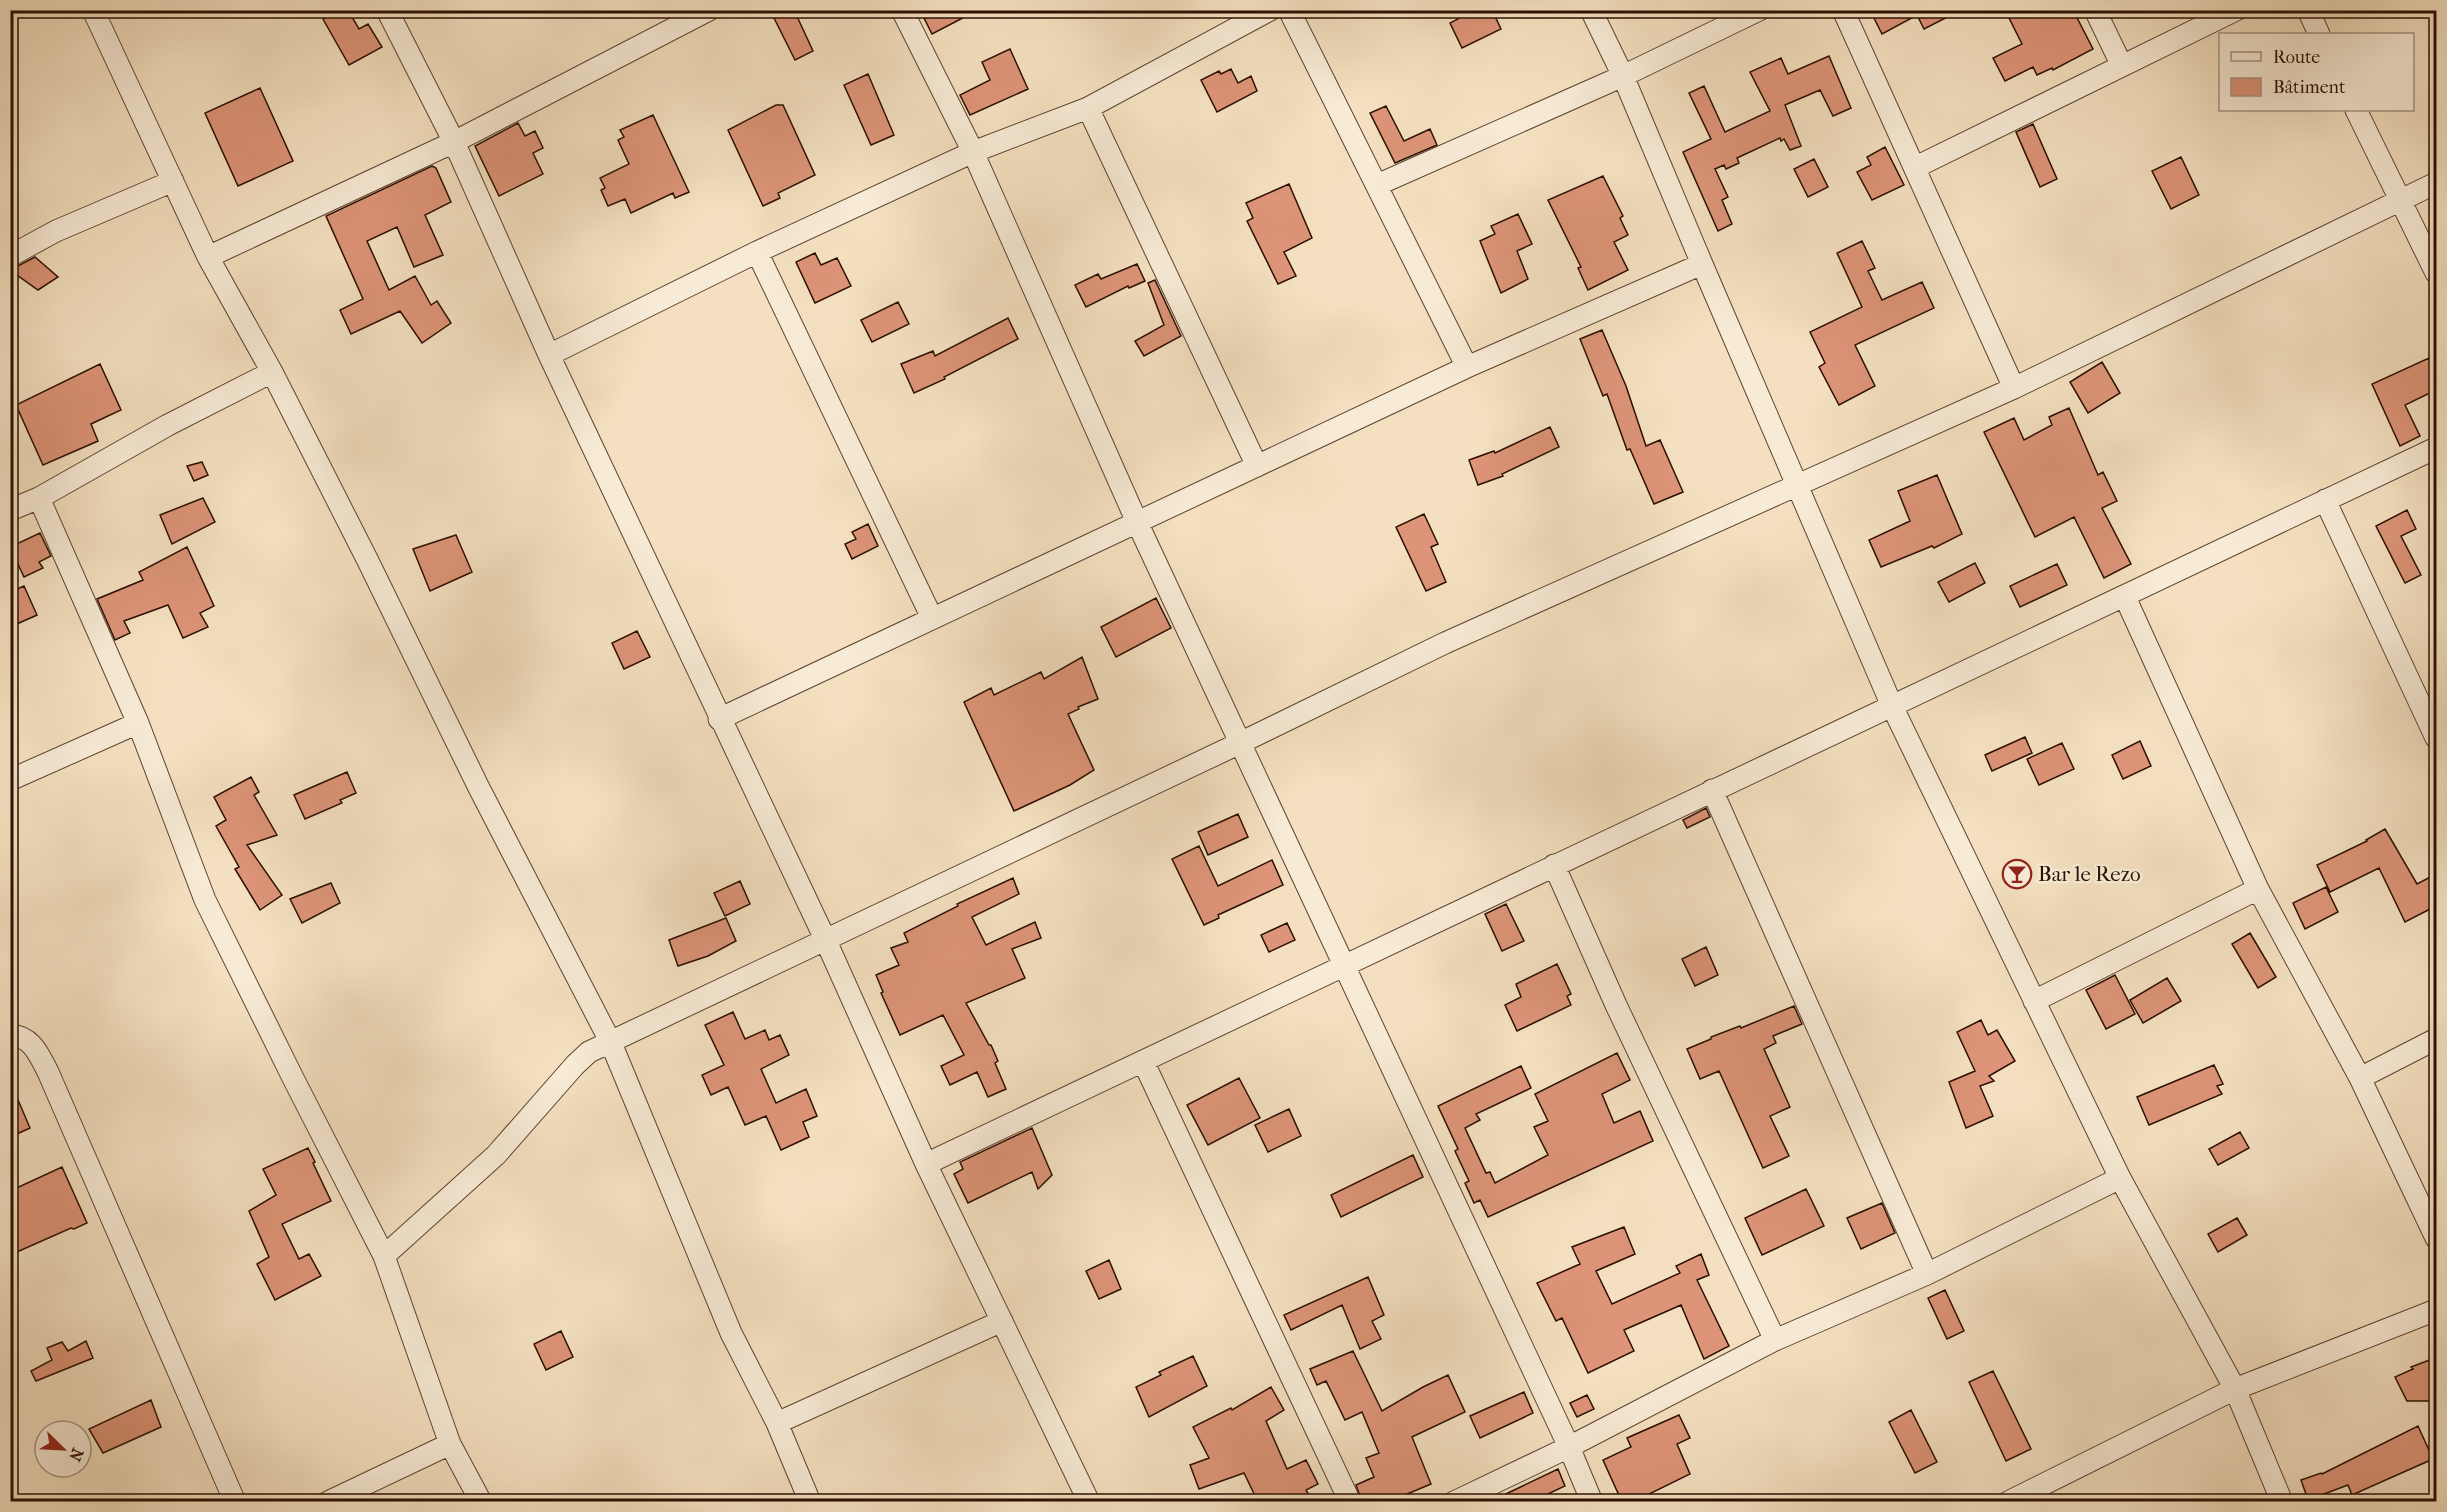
<svg xmlns="http://www.w3.org/2000/svg" width="2447" height="1512" viewBox="0 0 2447 1512" font-family="'IM FELL French Canon',serif">
  <style>
    .building { fill: #dd9478; stroke: #2a0f00; stroke-width: 1.5 }
    .lines { fill: none; stroke-linecap: round; stroke-linejoin: round }
    .minor-casing { stroke: #5c4330; stroke-width: 23 }
    .minor { stroke: #f8ebd6; stroke-width: 21 }
    .labels { text-anchor: middle; stroke-width: 5; stroke-linejoin: round; paint-order: stroke }
    .poi-label { font-size: 21px; fill: #2a0f00; stroke: #f8ebd6; text-anchor: start }
  </style>
  <rect width="100%" height="100%" fill="#f4e0c0"/>
  <filter id="stains"><feTurbulence type="fractalNoise" baseFrequency=".00333" numOctaves="4"/><feColorMatrix values="0 0 0 0 .2 0 0 0 0 .09 0 0 0 0 .02 0 0 0 .5 -.17"/></filter>
  <radialGradient id="worn" r=".72"><stop offset=".6" stop-color="#630" stop-opacity="0"/><stop offset="1" stop-color="#630" stop-opacity=".3"/></radialGradient>
  <!-- building -->
  <path class="building" d="M337,10H348L359,29L368,24L382,47L349,65L323,19Z
    M770,10H794L813,51L795,60Z
    M920,10H978L932,34Z
    M1454,10H1492L1501,29L1462,48L1450,23L1458,19Z
    M1884,10H1961L1924,29L1917,15L1882,34L1873,16Z
    M2005,10H2073L2093,49L2053,70L2052,68L2037,75L2033,67L2005,81L1993,58L2022,44Z
    M1010,49L1028,89L970,115L960,95L990,80L982,62Z
    M1829,56L1851,108L1833,116L1820,90L1785,105L1801,146L1790,150L1784,139L1781,141L1780,138L1737,158L1739,163L1726,169L1724,165L1715,169L1728,197L1722,200L1732,224L1718,231L1683,152L1711,139L1689,93L1704,86L1725,132L1770,111L1750,72L1781,58L1788,74Z
    M1231,69L1238,83L1251,76L1257,91L1217,112L1201,80L1219,71L1221,74Z
    M868,74L894,135L871,145L844,85Z
    M260,88L293,161L238,186L205,113Z
    M776,105H783L815,175L778,193L780,198L763,206L728,130Z
    M1386,106L1404,141L1430,129L1437,145L1395,163L1370,113Z
    M653,115L689,192L675,198L673,193L631,213L625,199L608,206L601,190L605,188L600,178L629,164L618,140L624,137L620,130Z
    M518,123L525,136L535,131L543,148L533,153L543,174L499,196L475,146Z
    M2033,124L2057,179L2040,187L2016,132Z
    M1885,147L1904,185L1872,200L1857,172L1871,165L1867,157Z
    M2181,157L2199,195L2171,209L2152,171Z
    M1814,159L1828,187L1808,197L1794,169Z
    M432,166L436,168L451,202L425,215L443,255L414,267L397,227L367,241L389,290L415,276L431,305L437,301L451,323L422,343L400,311L351,334L340,310L363,299L326,216Z
    M1603,176L1623,216L1620,218L1628,235L1614,242L1628,270L1588,290L1578,268L1581,267L1548,200Z
    M1289,184L1312,238L1284,252L1296,276L1278,284L1247,221L1253,218L1246,203Z
    M1518,214L1532,244L1517,251L1528,279L1501,293L1480,241L1495,234L1491,226Z
    M1862,241L1875,268L1868,271L1882,300L1922,282L1934,308L1855,345L1875,386L1839,405L1819,367L1825,363L1810,332L1862,307L1837,253Z
    M815,253L821,265L837,258L851,286L815,303L796,262Z
    M35,257L58,277L38,290L10,270Z
    M1137,264L1145,281L1129,288L1128,286L1086,307L1075,285L1098,274L1101,279Z
    M1155,280L1181,336L1144,356L1135,341L1164,325L1148,283Z
    M898,302L909,324L872,342L861,320Z
    M1008,318L1018,339L944,377L945,379L914,393L901,364L933,351L935,356Z
    M1602,330L1626,386L1646,446L1660,440L1683,492L1654,504L1630,449L1627,450L1607,394L1603,396L1580,339Z
    M2429,358L2436,376V390L2405,405L2420,436L2400,446L2372,384Z
    M2102,362L2120,393L2088,413L2070,382Z
    M100,364L121,410L91,424L98,441L43,465L16,405Z
    M2069,408L2098,475L2103,472L2117,501L2102,508L2131,564L2104,578L2074,517L2035,537L1984,432L2014,418L2024,440L2052,425L2049,417Z
    M1550,427L1559,447L1502,474L1503,476L1478,485L1469,460L1494,451L1495,453Z
    M202,462L208,475L194,481L187,466Z
    M1937,475L1962,534L1934,548L1932,546L1881,567L1869,540L1910,521L1898,491Z
    M203,498L215,522L172,544L160,515Z
    M2407,510L2416,529L2401,536L2421,575L2405,583L2376,526Z
    M1424,514L1438,544L1431,547L1446,582L1426,591L1396,527Z
    M868,524L878,546L852,559L845,544L856,539L852,532Z
    M40,533L51,556L39,562L43,568L24,577L10,547Z
    M456,535L472,572L430,591L413,549Z
    M187,547L214,606L200,613L208,627L183,638L168,605L124,621L130,633L115,640L97,599L143,580L139,572Z
    M1975,563L1985,583L1949,602L1938,582Z
    M2057,564L2067,585L2020,607L2010,586Z
    M24,586L37,615L10,627V592Z
    M1156,598L1171,628L1116,657L1101,627Z
    M637,631L650,657L624,669L612,643Z
    M1082,657L1098,699L1078,707L1079,709L1068,714L1094,770L1070,785L1014,811L964,702L991,688L994,695L1041,672L1044,679Z
    M2025,737L2032,753L1992,771L1985,755Z
    M2140,741L2151,766L2123,779L2112,755Z
    M2062,743L2074,769L2039,785L2027,759Z
    M347,772L356,793L340,800L342,803L305,819L294,795Z
    M251,777L259,792L254,795L277,835L247,845L282,895L260,910L235,869L239,867L216,826L226,820L214,797Z
    M1706,808L1710,817L1687,828L1683,820Z
    M1238,814L1248,837L1208,855L1198,832Z
    M2385,829L2417,884L2436,874V906L2405,922L2379,868L2330,892L2317,865L2367,841L2366,840Z
    M1199,846L1218,886L1272,860L1283,885L1218,915L1219,918L1204,925L1172,859Z
    M1013,878L1019,894L972,917L986,945L1035,922L1041,938L1012,949L1025,978L966,1003L989,1045H991L998,1061L995,1063L1006,1089L988,1097L977,1072L950,1085L941,1066L964,1055L943,1015L900,1035L881,993L883,992L876,975L899,965L891,948L908,942L904,933L958,906L957,904Z
    M740,881L750,904L725,916L714,893Z
    M331,883L340,903L302,923L290,899Z
    M2326,887L2338,912L2305,929L2293,903Z
    M1506,904L1524,941L1502,951L1485,914Z
    M726,918L736,941L708,956L678,966L669,940Z
    M1287,923L1295,940L1269,952L1261,935Z
    M2250,933L2276,977L2258,988L2232,944Z
    M1706,947L1718,975L1695,986L1682,959Z
    M1557,964L1571,994L1567,996L1571,1005L1517,1031L1505,1005L1521,997L1516,984Z
    M2115,975L2135,1014L2106,1029L2086,990Z
    M2167,978L2181,1001L2143,1023L2130,1000Z
    M1794,1006L1802,1024L1773,1036L1776,1043L1764,1049L1790,1107L1770,1116L1789,1156L1763,1168L1719,1071L1700,1079L1687,1049L1711,1039V1037L1740,1026L1741,1028Z
    M733,1012L745,1039L765,1030L769,1040L780,1035L789,1055L761,1069L776,1103L806,1089L817,1116L803,1122L809,1137L781,1150L766,1116L745,1125L728,1087L711,1095L702,1075L724,1065L705,1025Z
    M1981,1020L1988,1035L1997,1030L2015,1061L1989,1076L1994,1081L1980,1086L1993,1116L1966,1128L1949,1082L1975,1071L1957,1032Z
    M1617,1053L1630,1080L1602,1094L1614,1123L1640,1111L1653,1141L1488,1217L1480,1200L1474,1203L1465,1183L1469,1181L1455,1151L1458,1149L1438,1106L1521,1066L1531,1088L1476,1114L1480,1120L1465,1128L1486,1173L1490,1172L1495,1183L1548,1155L1534,1127L1548,1121L1535,1094Z
    M2214,1065L2223,1084L2217,1086L2222,1094L2149,1125L2137,1097Z
    M1239,1078L1260,1118L1208,1145L1187,1105Z
    M10,1081L30,1128L10,1137Z
    M1289,1109L1301,1136L1268,1152L1255,1125Z
    M1032,1128L1052,1175L1038,1189L1032,1172L968,1203L954,1174L963,1169L960,1162Z
    M2240,1132L2249,1148L2218,1165L2209,1149Z
    M308,1148L315,1162L313,1163L331,1201L282,1224L299,1259L309,1254L321,1276L275,1300L257,1264L269,1257L249,1211L276,1195L263,1169Z
    M1413,1155L1423,1177L1341,1217L1331,1195Z
    M62,1167L87,1223L74,1229L71,1228L10,1255V1191Z
    M1806,1189L1824,1226L1762,1255L1745,1218Z
    M1882,1203L1895,1233L1861,1249L1847,1218Z
    M2237,1218L2247,1235L2218,1252L2208,1234Z
    M1624,1227L1635,1254L1596,1271L1612,1304L1680,1273L1676,1266L1701,1254L1709,1275L1697,1280L1729,1346L1704,1359L1681,1305L1624,1330L1634,1351L1588,1373L1562,1318L1556,1321L1537,1283L1580,1264L1572,1247Z
    M1109,1260L1121,1289L1099,1299L1086,1271Z
    M1368,1277L1384,1315L1372,1321L1381,1339L1360,1349L1342,1305L1291,1330L1284,1315Z
    M1945,1290L1964,1331L1947,1339L1928,1298Z
    M561,1331L573,1357L546,1370L534,1344Z
    M86,1341L93,1358L36,1381L31,1371L52,1360L47,1348L62,1342L68,1351Z
    M1353,1351L1382,1411L1423,1387L1448,1375L1465,1412L1412,1437L1431,1484L1388,1502H1384L1382,1496L1362,1502L1356,1485L1374,1477L1366,1458L1379,1453L1362,1412L1345,1420L1326,1381L1317,1385L1310,1369Z
    M1193,1356L1207,1386L1149,1417L1136,1387L1161,1375L1159,1372Z
    M2432,1359L2436,1370V1401H2407L2395,1377L2413,1369L2411,1367Z
    M1993,1371L2031,1449L2006,1461L1969,1382Z
    M1271,1387L1284,1410L1266,1421L1287,1469L1306,1460L1318,1484L1306,1490L1313,1502H1258L1244,1473L1199,1489L1190,1465L1209,1458L1193,1427L1231,1408L1232,1410Z
    M1524,1392L1533,1413L1480,1438L1470,1416Z
    M1587,1395L1594,1409L1577,1417L1570,1403Z
    M151,1400L161,1427L103,1453L89,1429Z
    M1911,1410L1937,1462L1915,1473L1889,1422Z
    M1679,1415L1690,1438L1677,1444L1690,1474L1645,1496L1648,1502H1622L1603,1460L1631,1447L1627,1438Z
    M2418,1426L2433,1459L2352,1495L2348,1485L2308,1500L2301,1480L2321,1473L2322,1474Z
    M1558,1469L1565,1486L1531,1502H1489Z"/>
  <g class="lines">
    <!-- minor casing -->
    <g class="minor-casing">
      <path id="minor" d="M93,10L208,257L272,372L367,559L479,788L611,1043L731,1333L777,1423L810,1502
        M387,10L454,142L549,355L826,941L926,1164L1089,1502
        M902,10L973,152L1137,522L1569,1447L1592,1502
        M1289,10L1467,367
        M1591,10L1623,76L1702,264L1892,706L2120,1178L2235,1389L2282,1502
        M1843,10L2014,388
        M2095,10L2122,66
        M2308,10L2319,34
        M1088,108L1257,466
        M2356,110L2436,273
        M1916,167L2236,10
        M1377,185L1623,76L1759,10
        M757,252L932,618
        M10,256L56,231L173,181
        M208,257L454,142L709,10
        M549,355L757,252L973,152L1088,108L1270,10
        M39,498L138,723L205,900L293,1078L384,1256L450,1444L481,1502
        M2325,500L2436,738
        M10,510L39,498L168,425L272,372
        M2125,597L2258,889L2360,1078L2436,1238
        M719,719L1467,367L1702,264
        M10,780L138,723
        M1712,790L1927,1274
        M1554,865L1616,1005L1775,1340
        M2034,1001L2258,889
        M10,1035C32,1036 39,1055 48,1072L235,1502
        M1143,1061L1350,1502
        M2360,1078L2436,1039
        M926,1164C1430,925 1934,687 2436,448
        M384,1256L496,1155L575,1065L589,1052L1240,743L1445,643L2014,388L2436,183
        M777,1423L1002,1321
        M328,1502L450,1444
        M1454,1502L1569,1447L1775,1340L1927,1274L2120,1178
        M2008,1502L2235,1389L2436,1310"/>
    </g>
    <!-- minor -->
    <use href="#minor" class="minor"/>
  </g>
  <!-- icons -->
  <defs>
    <g id="bar-ring" transform="scale(1.5)"><circle r="9.5" fill="#f8ebd6" stroke="#8f2418" stroke-width="1.5"/><path d="M-6-5H6L.8 .8V4.5H3.5V6h-7V4.5H-.8V.8Z" fill="#8f2418"/></g>
  </defs>
  <g fill-rule="evenodd">
    <use href="#bar-ring" x="2017" y="874"/>
  </g>
  <g class="labels">
    <!-- poi labels -->
    <g class="poi-label">
      <text x="2038" y="881">Bar le Rezo</text>
    </g>
  </g>
  <!-- margin -->
  <rect width="2447" height="1512" fill="none" stroke="#f4e0c0" stroke-width="36"/>
  <rect x="12" y="12" width="2423" height="1488" fill="none" stroke="#2a0f00" stroke-width="3"/>
  <rect x="18" y="18" width="2411" height="1476" fill="none" stroke="#2a0f00" stroke-width="1.5"/>
  <!-- legend -->
  <rect x="2219" y="33" width="195" height="78" fill="#f8ebd6" stroke="#a69380" stroke-width="1.5"/>
  <rect x="2231" y="52" width="30" height="9" fill="#f8ebd6" stroke="#a69380" stroke-width="1.5"/>
  <text x="2273" y="63" font-size="18" fill="#2a0f00">Route</text>
  <rect x="2231" y="78" width="30" height="18" fill="#dd9478" stroke="#a69380" stroke-width="1.5"/>
  <text x="2273" y="93" font-size="18" fill="#2a0f00">Bâtiment</text>
  <!-- north arrow -->
  <g transform="translate(63 1449) rotate(114)"><circle r="28" fill="#f8ebd6" stroke="#a69380" stroke-width="1.5"/>
  <path d="M0-4.5L10 22L0 15L-10 22Z" fill="#8f2418"/>
  <text y="-9" font-size="16" font-weight="bold" text-anchor="middle" fill="#2a0f00">N</text>
  </g>
  <rect width="100%" height="100%" filter="url(#stains)"/>
  <rect width="100%" height="100%" fill="url(#worn)"/>
</svg>
